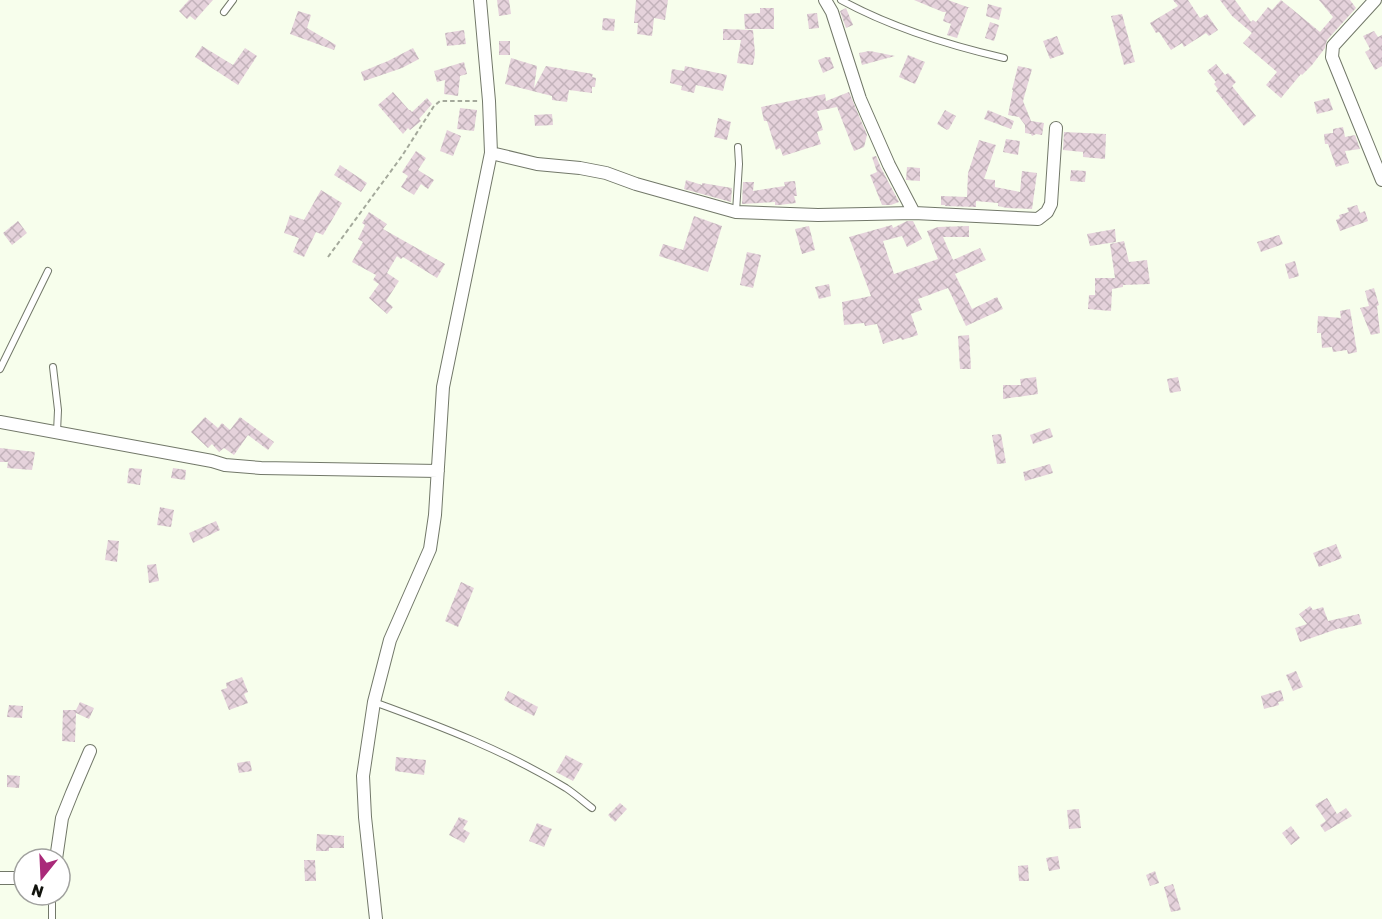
<svg xmlns="http://www.w3.org/2000/svg" width="1382" height="919" viewBox="0 0 1382 919" font-family="Rubik,sans-serif">
  <style>
    .building { fill: url(#building-cross-hatch) }
    .lines { fill: none; stroke-linecap: round; stroke-linejoin: round }
    .service-casing { stroke: #727869; stroke-width: 8 }
    .minor-casing { stroke: #727869; stroke-width: 14 }
    .path { stroke: #a4a99b; stroke-width: 2; stroke-dasharray: 4.5 3; stroke-linecap: butt }
    .service { stroke: #fff; stroke-width: 6 }
    .minor { stroke: #fff; stroke-width: 12 }
  </style>
  <defs>
    <pattern id="building-cross-hatch" width="8" height="8" patternUnits="userSpaceOnUse" patternTransform="scale(1.5)"><rect width="8" height="8" fill="#e5d2db"/><path d="M0 0l8 8M0 8l8-8" fill="none" stroke="#c3b3bb"/></pattern>
  </defs>
  <rect width="100%" height="100%" fill="#f7feec"/>
  <!-- building -->
  <path class="building" d="M189,0H213L195,20L190,16L187,19L179,11Z
    M497,0H509L511,14L499,16Z
    M636,0H668L665,20L654,18L652,36L637,34L638,23H634Z
    M914,0H948L970,8H968L957,38L947,35L951,24L943,21L946,12H943Z
    M1173,0H1188L1200,18L1207,14L1218,30L1209,36L1206,33L1184,47L1182,43L1171,50L1159,32L1156,33L1150,23L1178,6Z
    M1220,0H1235L1251,22L1253,20L1256,22L1268,7L1272,10L1281,0L1320,32L1333,17L1319,0H1350L1356,8L1327,40L1325,48L1312,65L1302,75L1301,74L1281,98L1266,85L1277,72L1243,43L1252,33L1232,16Z
    M988,4L1002,8L999,20L986,16Z
    M760,8H774V29H745L744,14L760,13Z
    M846,8L853,25L846,28L840,11Z
    M298,11L311,15L307,28L336,45L334,50L290,34Z
    M817,13L819,28L809,29L807,14Z
    M1122,14L1135,62L1124,65L1111,16Z
    M603,18L615,19L614,31L602,30Z
    M990,22L999,25L994,41L985,38Z
    M723,29L753,30L755,54L753,65L737,63L741,40H723Z
    M464,30L466,44L447,46L445,33Z
    M1374,31L1378,37L1382,35V66L1375,70L1365,52L1370,49L1363,36Z
    M1057,36L1064,54L1050,59L1043,41Z
    M499,41H510V55H499Z
    M202,46L233,65L245,48L257,56L238,85L195,57Z
    M413,48L419,59L402,68L364,81L361,72L388,61Z
    M869,51H870L895,56L862,65L859,53Z
    M908,55L925,62L915,84L899,77Z
    M826,57H830L834,68L823,73L818,60Z
    M511,58L537,66L534,88L546,66L593,74L592,77L596,78L595,87H592V93L569,90L567,102L552,100V96L505,84Z
    M464,62L467,74L460,76L458,96L444,94L445,80L437,82L434,71Z
    M1216,64L1225,75L1228,73L1236,82L1232,86L1256,116L1244,126L1216,91L1218,89L1214,84L1216,82L1207,71Z
    M685,66L727,75L723,91L696,85L694,93L681,90L682,86L670,83L672,69L684,71Z
    M1018,66L1032,69L1023,101L1031,121L1044,123L1042,135L1036,134L1032,136L1031,134L1025,133V125L1019,117L1008,115L1013,90H1012Z
    M393,92L409,110H410L412,112L427,98L432,104L419,119L421,121L410,130L408,128L403,134L378,105Z
    M849,92L867,135L864,147L854,151L837,107L817,111L823,130L817,132L821,144L783,156L780,148L776,150L767,121H764L761,107L825,94L826,101Z
    M1329,98L1333,110L1317,114L1314,102Z
    M460,108L477,110L474,131L457,129Z
    M945,110L956,116L949,129L947,130L937,124Z
    M988,110L1014,121L1011,129L984,119Z
    M552,114L553,125L535,126L534,115Z
    M718,118L731,122L727,140L714,137Z
    M1343,127L1345,137L1355,135L1360,149L1345,151L1349,163L1336,167L1328,144H1325L1324,134L1333,133V129Z
    M447,130L461,136L453,156L440,151Z
    M1064,132L1106,134L1105,159L1083,157V152L1063,150Z
    M1006,139L1020,141L1018,155L1003,152Z
    M979,140L996,145L984,179L995,180V187L1020,192L1022,171L1037,173L1032,209L1007,208L998,206V203L976,201V207L945,206V205H941V196L967,197L968,173Z
    M416,151L426,158L418,170L434,180L428,189L421,184L414,195L401,187L408,176L402,172Z
    M876,156L881,168L899,202L891,205H882L870,175L877,172L872,157Z
    M340,165L367,183L361,192L334,175Z
    M907,167L920,168V181L906,180Z
    M1071,170L1086,171L1085,182L1070,181Z
    M686,180L702,185V183L732,188L731,202L684,189Z
    M795,181L797,196H794L796,203L779,205H775V202L742,204L743,182H754L753,191L785,186L784,182Z
    M321,190L342,203L323,235L316,232L304,257L293,252L299,238L284,233L290,215L304,220Z
    M1357,205L1360,213L1365,211L1368,221L1340,231L1336,220L1340,218L1339,215L1349,212L1347,208Z
    M369,212L387,224L383,229L445,264L437,278L403,257L401,259L397,256L387,273L399,281L386,301L393,307L387,314L369,298L379,284L373,280L376,275L352,262L363,242L358,239L365,225L362,223Z
    M694,216L722,226L708,272L659,256L663,244L683,250Z
    M18,221L27,233L12,245L3,233Z
    M907,221H913L922,239L907,247L902,236L883,241L894,274L938,259L927,231L938,227L969,226V237H943L953,260L980,248L986,260L955,274L972,309L997,297L1003,309L966,326L948,288L918,299L922,310L911,314L918,335L902,340L901,338L883,344L877,324L865,326L864,323L844,325L842,302L871,296L849,237L892,225L893,228Z
    M809,226L815,250L802,254L795,229Z
    M1115,229L1116,242L1090,246L1087,234Z
    M1279,235L1283,244L1261,252L1257,242Z
    M1124,241L1129,262L1147,260L1150,284L1123,285V287L1112,289L1111,311L1088,309L1089,295H1095V278H1115L1110,244Z
    M747,252L761,255L753,288L740,285Z
    M1295,261L1299,276L1289,279L1285,264Z
    M829,284L831,296L819,299L815,287Z
    M1374,288L1379,305L1377,306L1380,333L1371,335L1360,308L1369,306L1365,291Z
    M1350,309L1357,352L1348,354L1347,350L1333,352L1332,347L1322,348L1321,333H1317L1318,316L1341,318L1340,311Z
    M969,335L971,369H960L958,336Z
    M1036,377L1038,394L1003,399V385H1021L1020,379Z
    M1178,377L1181,391L1170,393L1167,379Z
    M205,417L218,428L222,423L230,430L240,417L274,442L268,450L248,435L234,455L224,448L219,452L212,444L208,448L191,432Z
    M1050,428L1053,437L1033,444L1030,435Z
    M1001,434L1006,463L997,464L992,435Z
    M0,448L35,452L32,470L7,468L8,462H0Z
    M1050,464L1053,473L1025,481L1023,472Z
    M129,468L142,469L140,485L127,483Z
    M173,468L186,470L185,480L171,478Z
    M160,507L174,510L171,527L157,525Z
    M216,521L220,530L193,543L189,533Z
    M108,540L119,541L117,562L105,560Z
    M1336,544L1342,558L1319,567L1313,553Z
    M156,564L159,581L149,583L147,565Z
    M461,582L474,588L458,627L445,621Z
    M1310,606L1313,610L1323,607L1328,621L1359,614L1362,624L1341,629L1340,628L1300,642L1295,628L1307,624L1299,614Z
    M1296,671L1303,687L1293,691L1286,675Z
    M242,677L248,692L244,694L248,703L229,710L221,690L227,688L226,683Z
    M1281,690L1284,701L1278,702L1279,705L1264,709L1261,696Z
    M508,691L538,707L534,716L504,700Z
    M80,702L94,708L89,719L76,713L75,742L62,741L63,710H76Z
    M9,705L23,706L22,718L7,717Z
    M566,755L583,764L573,781L556,772Z
    M396,757L426,760L424,775L395,771Z
    M250,761L252,771L239,773L237,763Z
    M7,775L20,776L19,788L7,787Z
    M1327,798L1337,814L1346,808L1352,816L1325,832L1320,825L1326,821L1315,805Z
    M620,803L627,809L615,822L608,815Z
    M1079,809L1081,828L1069,829L1067,810Z
    M459,817L468,821L463,829L470,833L464,843L449,835Z
    M537,823L552,829L544,847L529,841Z
    M1291,826L1300,838L1291,845L1282,833Z
    M317,834L344,836V848H329V851H316Z
    M1058,856L1060,869L1049,871L1046,858Z
    M304,860H315L316,881H305Z
    M1028,865L1029,881H1019L1018,866Z
    M1155,871L1159,883L1150,886L1146,875Z
    M1173,884L1181,910L1171,912L1164,887Z"/>
  <g class="lines">
    <!-- service casing -->
    <g class="service-casing">
      <path id="service" d="M841,0C892,28 948,45 1004,58
        M224,12L233,0
        M736,212L739,164L738,147
        M53,367L58,410L57,432
        M0,369L48,271
        M374,702C440,726 506,751 566,788C575,794 583,801 592,808
        M52,919V895"/>
    </g>
    <!-- minor casing -->
    <g class="minor-casing">
      <path id="minor" d="M825,0L832,12L860,99L889,165L914,213
        M1375,0L1333,46L1332,57L1382,180
        M491,153L537,164L580,168L606,173L636,184L736,212L818,215L914,213L1038,219L1047,212L1051,204L1056,128
        M0,422L212,461L225,465L261,468L438,471
        M56,859L62,818L72,793L90,751
        M0,878H24
        M376,919L365,817L363,776L374,702L390,640L430,549L435,515L443,387L491,153L489,101L480,0"/>
    </g>
    <!-- path -->
    <path class="path" d="M328,257L402,156L434,106L440,101H478"/>
    <!-- service -->
    <use href="#service" class="service"/>
    <!-- minor -->
    <use href="#minor" class="minor"/>
  </g>
  <!-- north arrow -->
  <g transform="translate(42 877) rotate(198)"><circle r="28" fill="#ffffff" stroke="#a0a19e" stroke-width="1.5"/>
  <path d="M0-4.5L10 22L0 15L-10 22Z" fill="#a92979"/>
  <text y="-9" font-size="16" font-weight="bold" text-anchor="middle" fill="#11130d">N</text>
  </g>
</svg>
